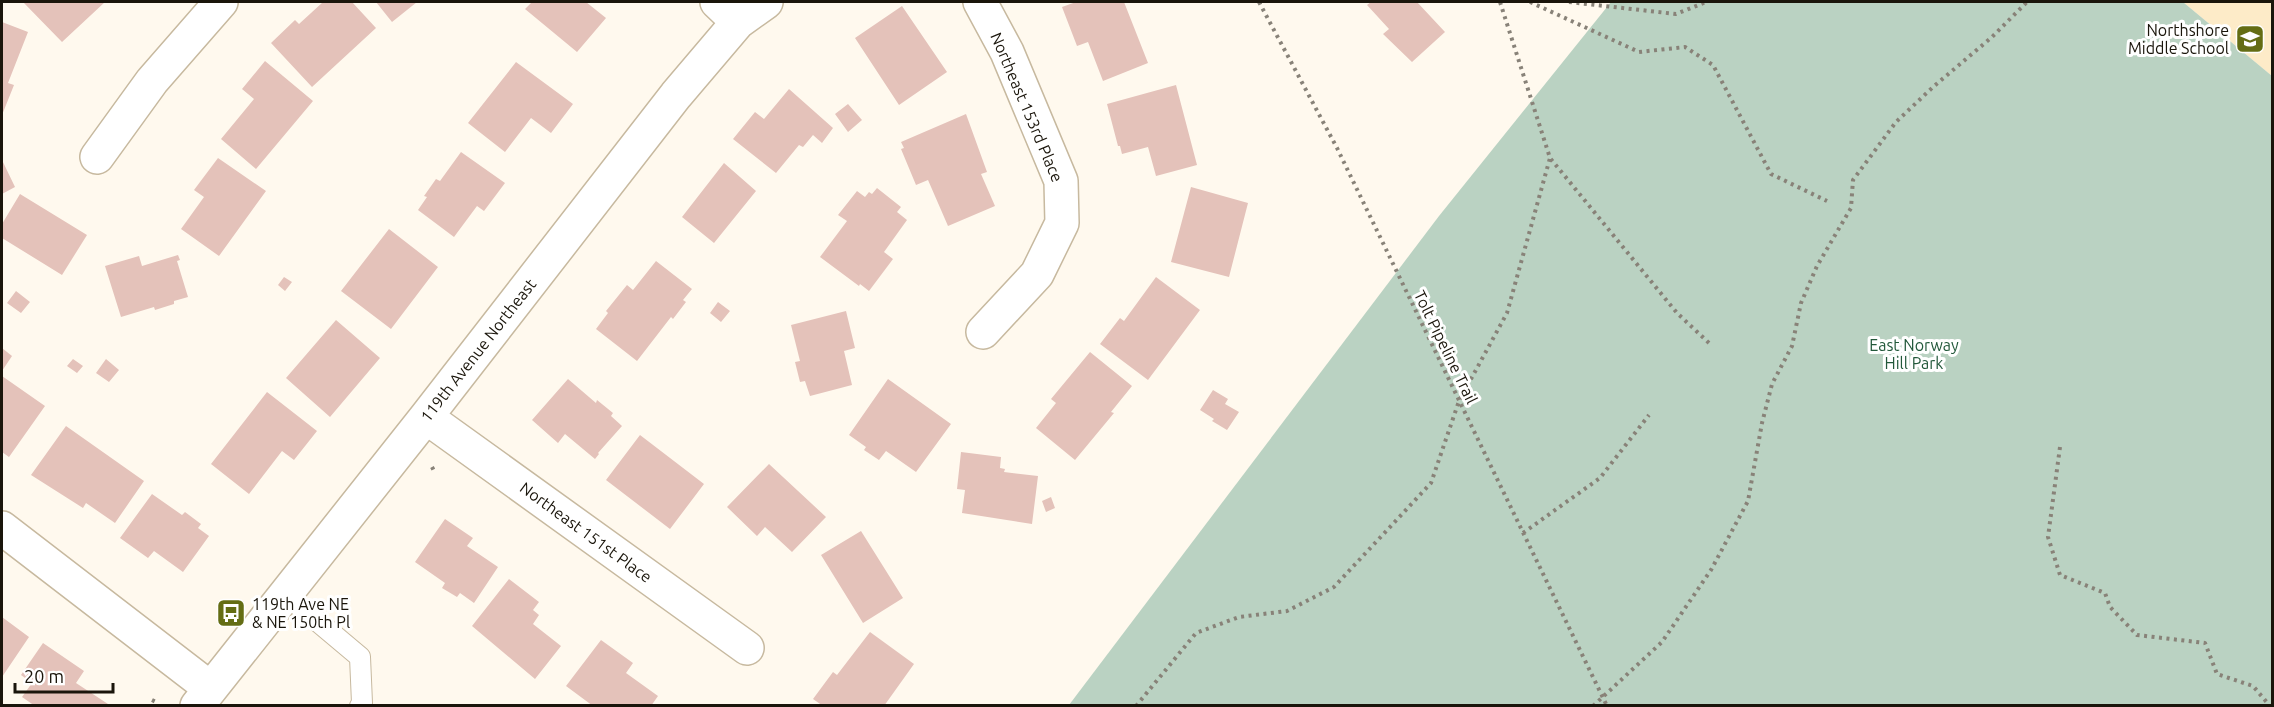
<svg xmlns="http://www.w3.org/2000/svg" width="2274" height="707" viewBox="0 0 2274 707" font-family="Ubuntu,sans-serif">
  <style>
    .built { fill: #fdebc8 }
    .green { fill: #bad2c2 }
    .building { fill: #e4c2ba }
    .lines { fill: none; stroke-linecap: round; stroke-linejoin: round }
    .service-casing { stroke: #c7b99f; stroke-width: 22 }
    .minor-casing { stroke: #c7b99f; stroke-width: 36 }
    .path { stroke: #888278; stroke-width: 4; stroke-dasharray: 3 4.5; stroke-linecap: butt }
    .service { stroke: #fff; stroke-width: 20 }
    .minor { stroke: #fff; stroke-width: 33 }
    .labels { text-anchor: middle; stroke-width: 6; stroke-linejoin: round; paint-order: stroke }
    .poi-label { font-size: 16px; fill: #1a150b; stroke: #fff; text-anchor: end }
    .street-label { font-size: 16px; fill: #1a150b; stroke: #fff }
    .park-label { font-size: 16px; fill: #22583a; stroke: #fff }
  </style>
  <rect width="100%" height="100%" fill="#fff9ee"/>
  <!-- built -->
  <path class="built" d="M2183,2H2272V76Z"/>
  <!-- green -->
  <path class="green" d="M1611,2H2183L2272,76V705H1069L1439,216Z"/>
  <!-- building -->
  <path class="building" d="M23,2H105L62,42Z
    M323,2H352L376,28L312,87L271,43L295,20L299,24Z
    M376,2H417L392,22Z
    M532,2H586L606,18L577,52L525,9Z
    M1076,2H1124L1148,63L1103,81L1088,42L1077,46L1062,7Z
    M1371,2H1417L1445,32L1412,62L1383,34L1389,29L1367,5Z
    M902,6L947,72L899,105L855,38Z
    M2,22L28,32L8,83L14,85L2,115Z
    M265,61L313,101L256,169L221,139L254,99L242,89Z
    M516,62L573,104L551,133L531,118L505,152L468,123Z
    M1176,85L1197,165L1156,176L1148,147L1122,154L1120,146H1118L1107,104Z
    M789,89L833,128L822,143L813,135L803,147L799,145L776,173L733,139L755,112L764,119Z
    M848,104L862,120L848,132L835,114Z
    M966,114L987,172L981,174L995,206L948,226L928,180L916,185L901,149L904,148L901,142Z
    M461,152L505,183L484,211L477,206L454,237L418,210L427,197L424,196L436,179L440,181Z
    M218,158L266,191L219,256L181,229L204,197L194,190Z
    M2,160L15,187L2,194Z
    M724,163L756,191L714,243L682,217Z
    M1191,187L1248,203L1229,277L1171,262Z
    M877,188L901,207L897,212L907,220L884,252L893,259L869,291L860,284L859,286L820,257L847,221L838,215L857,191L865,197L869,192L872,194Z
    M20,194L87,235L62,275L2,238V224Z
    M389,229L438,267L391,329L341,291Z
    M178,255L180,260L177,261L188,297L174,301V304L155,310L154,307L121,317L105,266L139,256L142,266Z
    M656,261L692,289L683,300L686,302L673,319L671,317L637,361L596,329L608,313L606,311L627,285L633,290Z
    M284,277L292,282L285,291L278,285Z
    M1156,277L1200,310L1148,380L1100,344L1120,318L1124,321Z
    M16,291L30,302L21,313L7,303Z
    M718,302L730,311L721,322L710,313Z
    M846,311L855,348L844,351L852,385L810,396L805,381L800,382L795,362L800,361L791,325Z
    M336,320L380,358L330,417L286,378Z
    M2,348L12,356L2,371Z
    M1090,352L1132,386L1111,412L1114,413L1075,460L1036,428L1056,403L1051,399Z
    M73,359L83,366L77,373L67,366Z
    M106,359L119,370L109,382L96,373Z
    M2,376L45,406L9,457L2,452Z
    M568,379L596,403L597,400L613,413L611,416L622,426L598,453L599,454L595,459L565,434L558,443L532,420Z
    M888,379L951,424L916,472L886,451L879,460L864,450L866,447L849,435Z
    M1213,390L1228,399L1225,404L1239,412L1227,430L1212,421L1214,419L1200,410Z
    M267,392L317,431L294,460L282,451L249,494L211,464Z
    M66,426L144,481L115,523L86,503L83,508L31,475Z
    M640,435L704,484L670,529L606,480Z
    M961,452L1001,457L1000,468L1005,469L1004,472L1038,476L1032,524L962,513L965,490L957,489Z
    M769,464L826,517L792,552L765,527L757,536L727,507Z
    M152,494L182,515L185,512L201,524L198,528L209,536L183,572L154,551L148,558L120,538Z
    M1051,497L1055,508L1046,512L1042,501Z
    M445,519L473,538L467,546L498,567L474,603L460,593L457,597L442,588L445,583L415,562Z
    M861,531L903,598L863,623L821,555Z
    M509,579L539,602L533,610L539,615L533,624L561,646L535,679L472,626Z
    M2,617L29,637L2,677Z
    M870,632L914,664L884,706H823L813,699L833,672L837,675Z
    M601,640L633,663L626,673L658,696L651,706H593L566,686Z
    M43,643L84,671L76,683L108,704L107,706H35L22,697L32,683L21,675Z"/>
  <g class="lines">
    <!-- service casing -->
    <g class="service-casing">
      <path id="service" d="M285,594L360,657L362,703L360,706"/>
    </g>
    <!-- minor casing -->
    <g class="minor-casing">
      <path id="minor" d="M717,2L738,22
        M980,2L1007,52L1061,181L1062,223L1037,274L983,332
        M97,157L152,81L221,2
        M426,417L747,648
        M2,528L210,688
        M197,706L426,417L676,95L738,22L766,2"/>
    </g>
    <!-- path -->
    <path class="path" d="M1259,2L1337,148L1607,706
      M1500,2L1550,158L1677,313L1709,343
      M1530,2L1639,52L1685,47L1713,65L1771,174L1827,201
      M1569,2L1676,14L1706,2
      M2060,447L2048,537L2060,575L2105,593L2110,607L2137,635L2205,643L2217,674L2253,686L2270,706
      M432,467L434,471
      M1523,533L1600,478L1649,415
      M152,700L156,702
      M1136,706L1196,633L1239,617L1287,611L1334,587L1431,483L1459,401L1507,313L1550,158
      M1593,706L1662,642L1711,570L1748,501L1762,423L1772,384L1792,346L1801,303L1817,266L1851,208L1853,180L1896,122L1933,87L1992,37L2027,2"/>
    <!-- service -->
    <use href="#service" class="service"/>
    <!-- minor -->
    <use href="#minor" class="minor"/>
  </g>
  <!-- icons -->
  <defs>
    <g id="school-square" transform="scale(1.5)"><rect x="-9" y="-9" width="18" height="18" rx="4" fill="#646d14" stroke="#fff"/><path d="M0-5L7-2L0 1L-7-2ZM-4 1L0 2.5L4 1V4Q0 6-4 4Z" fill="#fff"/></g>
    <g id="bus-square" transform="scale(1.5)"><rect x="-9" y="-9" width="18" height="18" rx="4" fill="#646d14" stroke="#fff"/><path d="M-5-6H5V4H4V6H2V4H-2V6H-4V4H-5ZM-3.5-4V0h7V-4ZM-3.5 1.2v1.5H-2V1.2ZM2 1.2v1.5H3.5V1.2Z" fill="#fff"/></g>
  </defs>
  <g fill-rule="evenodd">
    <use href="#school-square" x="2250" y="39"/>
    <use href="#bus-square" x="231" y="613"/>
  </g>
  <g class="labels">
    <!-- poi labels -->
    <g class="poi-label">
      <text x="2229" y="36">Northshore<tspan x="2229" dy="18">Middle School</tspan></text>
      <text x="252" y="610" text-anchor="start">119th Ave NE<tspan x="252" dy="18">&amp; NE 150th Pl</tspan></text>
    </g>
    <!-- street labels -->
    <g class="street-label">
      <text transform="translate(1027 107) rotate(67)" y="6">Northeast 153rd Place</text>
      <text transform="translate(1446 347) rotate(64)" y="6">Tolt Pipeline Trail</text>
      <text transform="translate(478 350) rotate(-52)" y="6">119th Avenue Northeast</text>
      <text transform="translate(586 532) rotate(36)" y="6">Northeast 151st Place</text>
    </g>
    <!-- park labels -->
    <g class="park-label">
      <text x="1914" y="351">East Norway<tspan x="1914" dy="18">Hill Park</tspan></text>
    </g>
  </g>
  <!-- border -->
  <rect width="2274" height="707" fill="none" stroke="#1a150b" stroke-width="6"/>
  <!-- scale -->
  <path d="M15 683v9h98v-9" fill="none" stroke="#1a150b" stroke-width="3"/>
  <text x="24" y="683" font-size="18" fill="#1a150b" stroke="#ffffff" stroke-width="4.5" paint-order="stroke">20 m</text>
</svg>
